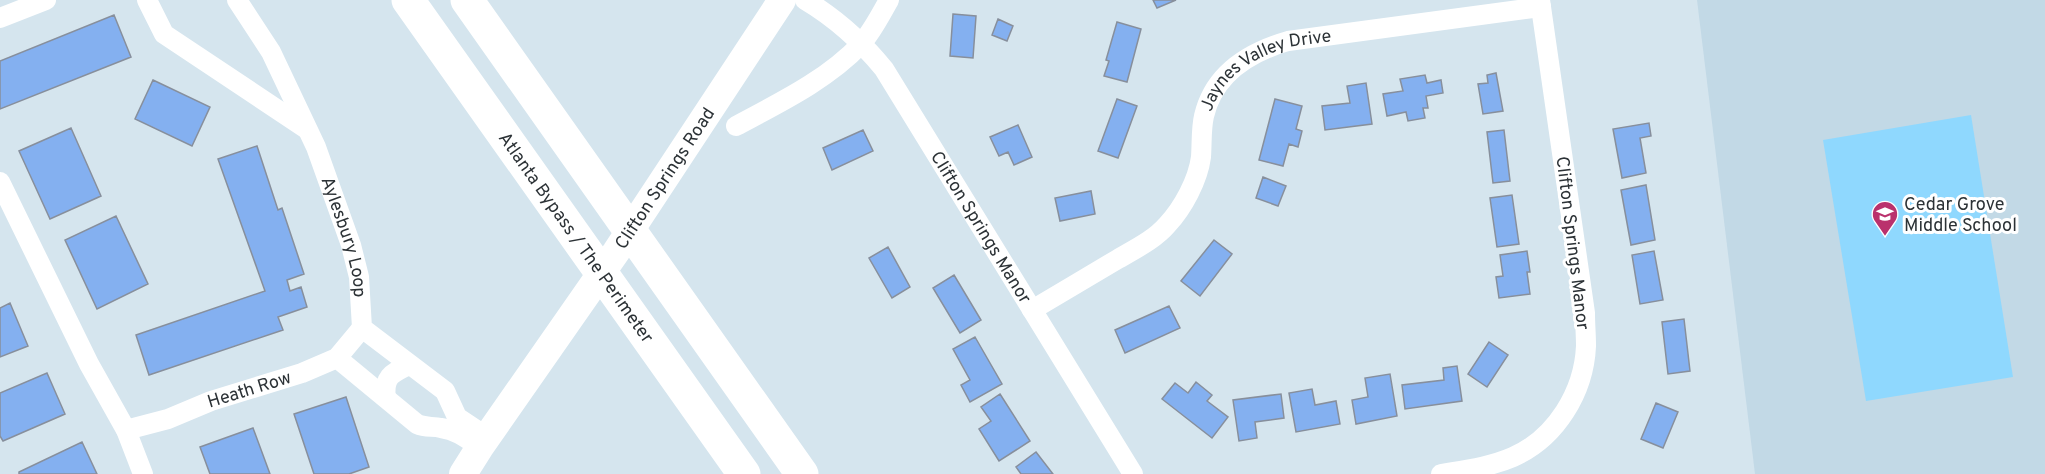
<svg xmlns="http://www.w3.org/2000/svg" width="2045" height="474" viewBox="0 0 2045 474" font-family="Overpass,sans-serif">
  <style>
    .built { fill: #c2d9e6 }
    .green { fill: #8fd8fe }
    .building { fill: #84b0f0; stroke: #878f9c; stroke-width: 1.5 }
    .lines { fill: none; stroke-linecap: round; stroke-linejoin: round }
    .street { stroke: #fff; stroke-width: 20 }
    .secondary { stroke: #fff; stroke-width: 28 }
    .highway { stroke: #fff; stroke-width: 33 }
    .labels { text-anchor: middle; stroke-width: 6; stroke-linejoin: round; paint-order: stroke }
    .street-label { font-size: 18px; fill: #2c3236; stroke: #fff }
    .poi-label { font-size: 18px; fill: #2c3236; stroke: #fff; text-anchor: start }
  </style>
  <rect width="100%" height="100%" fill="#d5e5ee"/>
  <!-- built -->
  <path class="built" d="M1697,0H2045V474H1755Z"/>
  <!-- green -->
  <path class="green" d="M1971,115L2013,377L1866,401L1823,140Z"/>
  <!-- building -->
  <path class="building" d="M1153,0H1176L1157,8Z
    M953,14L976,16L973,58L950,56Z
    M114,15L131,57L0,109V61Z
    M998,19L1013,26L1007,41L992,35Z
    M1117,22L1141,29L1127,82L1104,76L1109,61L1106,60Z
    M1496,73L1503,111L1483,114L1478,84L1488,83L1487,75Z
    M1425,75L1427,83L1441,80L1443,93L1426,96L1428,108H1423L1425,118L1408,121L1406,112L1387,116L1383,94L1403,91L1400,79Z
    M153,80L210,107L192,146L135,119Z
    M1366,83L1372,124L1325,130L1322,106L1350,103L1347,86Z
    M1117,99L1137,106L1118,158L1098,151Z
    M1275,99L1302,106L1296,129L1302,131L1298,147L1289,144L1283,166L1259,160Z
    M1649,123L1651,136L1640,138L1646,173L1622,178L1613,129Z
    M1018,125L1032,157L1014,165L1008,152L999,156L990,137Z
    M71,128L101,196L50,219L19,151Z
    M863,130L873,151L832,170L823,148Z
    M1504,130L1510,181L1493,183L1487,132Z
    M257,146L278,210L282,208L304,274L287,280L290,291L301,287L307,307L278,317L283,330L149,375L136,335L265,291L218,159Z
    M1263,177L1286,186L1278,206L1256,198Z
    M1646,185L1655,240L1631,245L1621,190Z
    M1091,191L1095,214L1060,221L1055,198Z
    M1512,195L1519,244L1497,247L1490,198Z
    M116,216L148,284L97,309L65,240Z
    M1214,240L1232,254L1200,296L1181,281Z
    M888,247L910,287L892,298L869,258Z
    M1527,251L1530,272H1527L1530,294L1499,298L1496,277L1503,276L1500,255Z
    M1654,251L1663,300L1640,304L1632,255Z
    M954,275L981,320L960,333L933,288Z
    M10,303L28,346L0,357V308Z
    M1169,306L1180,328L1125,353L1115,330Z
    M1684,319L1690,371L1668,374L1662,322Z
    M975,337L1002,384L970,402L961,385L970,380L953,349Z
    M1489,342L1508,355L1487,387L1468,374Z
    M1457,366L1462,401L1405,409L1402,385L1444,380L1443,368Z
    M47,373L65,414L3,441L0,436V393Z
    M1390,374L1397,416L1356,424L1352,400L1368,397L1365,378Z
    M1196,382L1212,395L1207,401L1228,417L1212,438L1162,399L1175,383L1188,393Z
    M1312,389L1315,405L1336,401L1340,424L1296,432L1289,393Z
    M1000,394L1030,441L999,461L979,429L991,421L981,407Z
    M1281,394L1284,418L1255,422L1257,438L1239,441L1233,400Z
    M346,397L369,467L349,474H314L294,414Z
    M1656,403L1678,412L1663,448L1641,439Z
    M253,428L270,474H210L200,447Z
    M82,442L97,474H19V472Z
    M1036,452L1053,474H1021L1016,467Z"/>
  <g class="lines">
    <!-- street -->
    <g class="street">
      <path d="M147,0L164,34L305,128"/>
      <path id="s1" d="M237,0L271,52L316,147L351,245L359,277L362,328L445,391L457,417L487,437"/>
      <path id="s2" d="M805,0C837,19 861,41 884,69L1133,474"/>
      <path d="M0,18L46,0"/>
      <path d="M736,126C779,103 827,80 861,44C872,32 881,14 889,0"/>
      <path d="M0,182L89,364L126,430L143,474"/>
      <path id="s3" d="M1032,310C1061,293 1089,276 1118,259C1135,249 1154,240 1167,225C1183,208 1198,180 1201,157C1202,143 1201,129 1204,116C1214,73 1250,52 1288,41L1541,7"/>
      <path d="M337,358L417,424C426,428 432,426 441,428C455,430 465,437 476,445"/>
      <path d="M386,398C383,378 391,373 409,365"/>
      <path id="s4" d="M126,430L168,419L211,401L302,373L337,358L362,328"/>
      <path d="M1441,474C1465,470 1490,467 1513,457C1556,438 1584,392 1586,346C1586,335 1585,324 1585,313L1540,0"/>
    </g>
    <!-- secondary -->
    <path class="secondary" id="s5" d="M463,474L480,447L616,252L782,0"/>
    <!-- highway -->
    <g class="highway">
      <path id="s6" d="M408,0L744,474"/>
      <path d="M467,0L802,474"/>
    </g>
  </g>
  <!-- icons -->
  <defs>
    <g id="school-pin" transform="scale(1.35)"><path d="M0 17L-7.5 6A9.5 9.5 0 1 1 7.5 6Z" fill="#ba316d" stroke="#fff"/><path d="M0-5L7-2L0 1L-7-2ZM-4 1L0 2.5L4 1V4Q0 6-4 4Z" fill="#fff"/></g>
  </defs>
  <g fill-rule="evenodd">
    <use href="#school-pin" x="1885" y="214"/>
  </g>
  <g class="labels">
    <!-- street labels -->
    <g class="street-label">
      <text dy="6" stroke="none"><textPath href="#s3" startOffset="362">Jaynes Valley Drive</textPath></text>
      <text dy="6" stroke="none"><textPath href="#s5" startOffset="358">Clifton Springs Road</textPath></text>
      <text dy="6" stroke="none"><textPath href="#s2" startOffset="291">Clifton Springs Manor</textPath></text>
      <text dy="6" stroke="none"><textPath href="#s6" startOffset="291">Atlanta Bypass / The Perimeter</textPath></text>
      <text dy="6" stroke="none"><textPath href="#s1" startOffset="262">Aylesbury Loop</textPath></text>
      <text transform="translate(1573 243) rotate(83)" y="6">Clifton Springs Manor</text>
      <text dy="6" stroke="none"><textPath href="#s4" startOffset="130">Heath Row</textPath></text>
    </g>
    <!-- poi labels -->
    <g class="poi-label">
      <text x="1904" y="210">Cedar Grove<tspan x="1904" dy="21">Middle School</tspan></text>
    </g>
  </g>
</svg>
